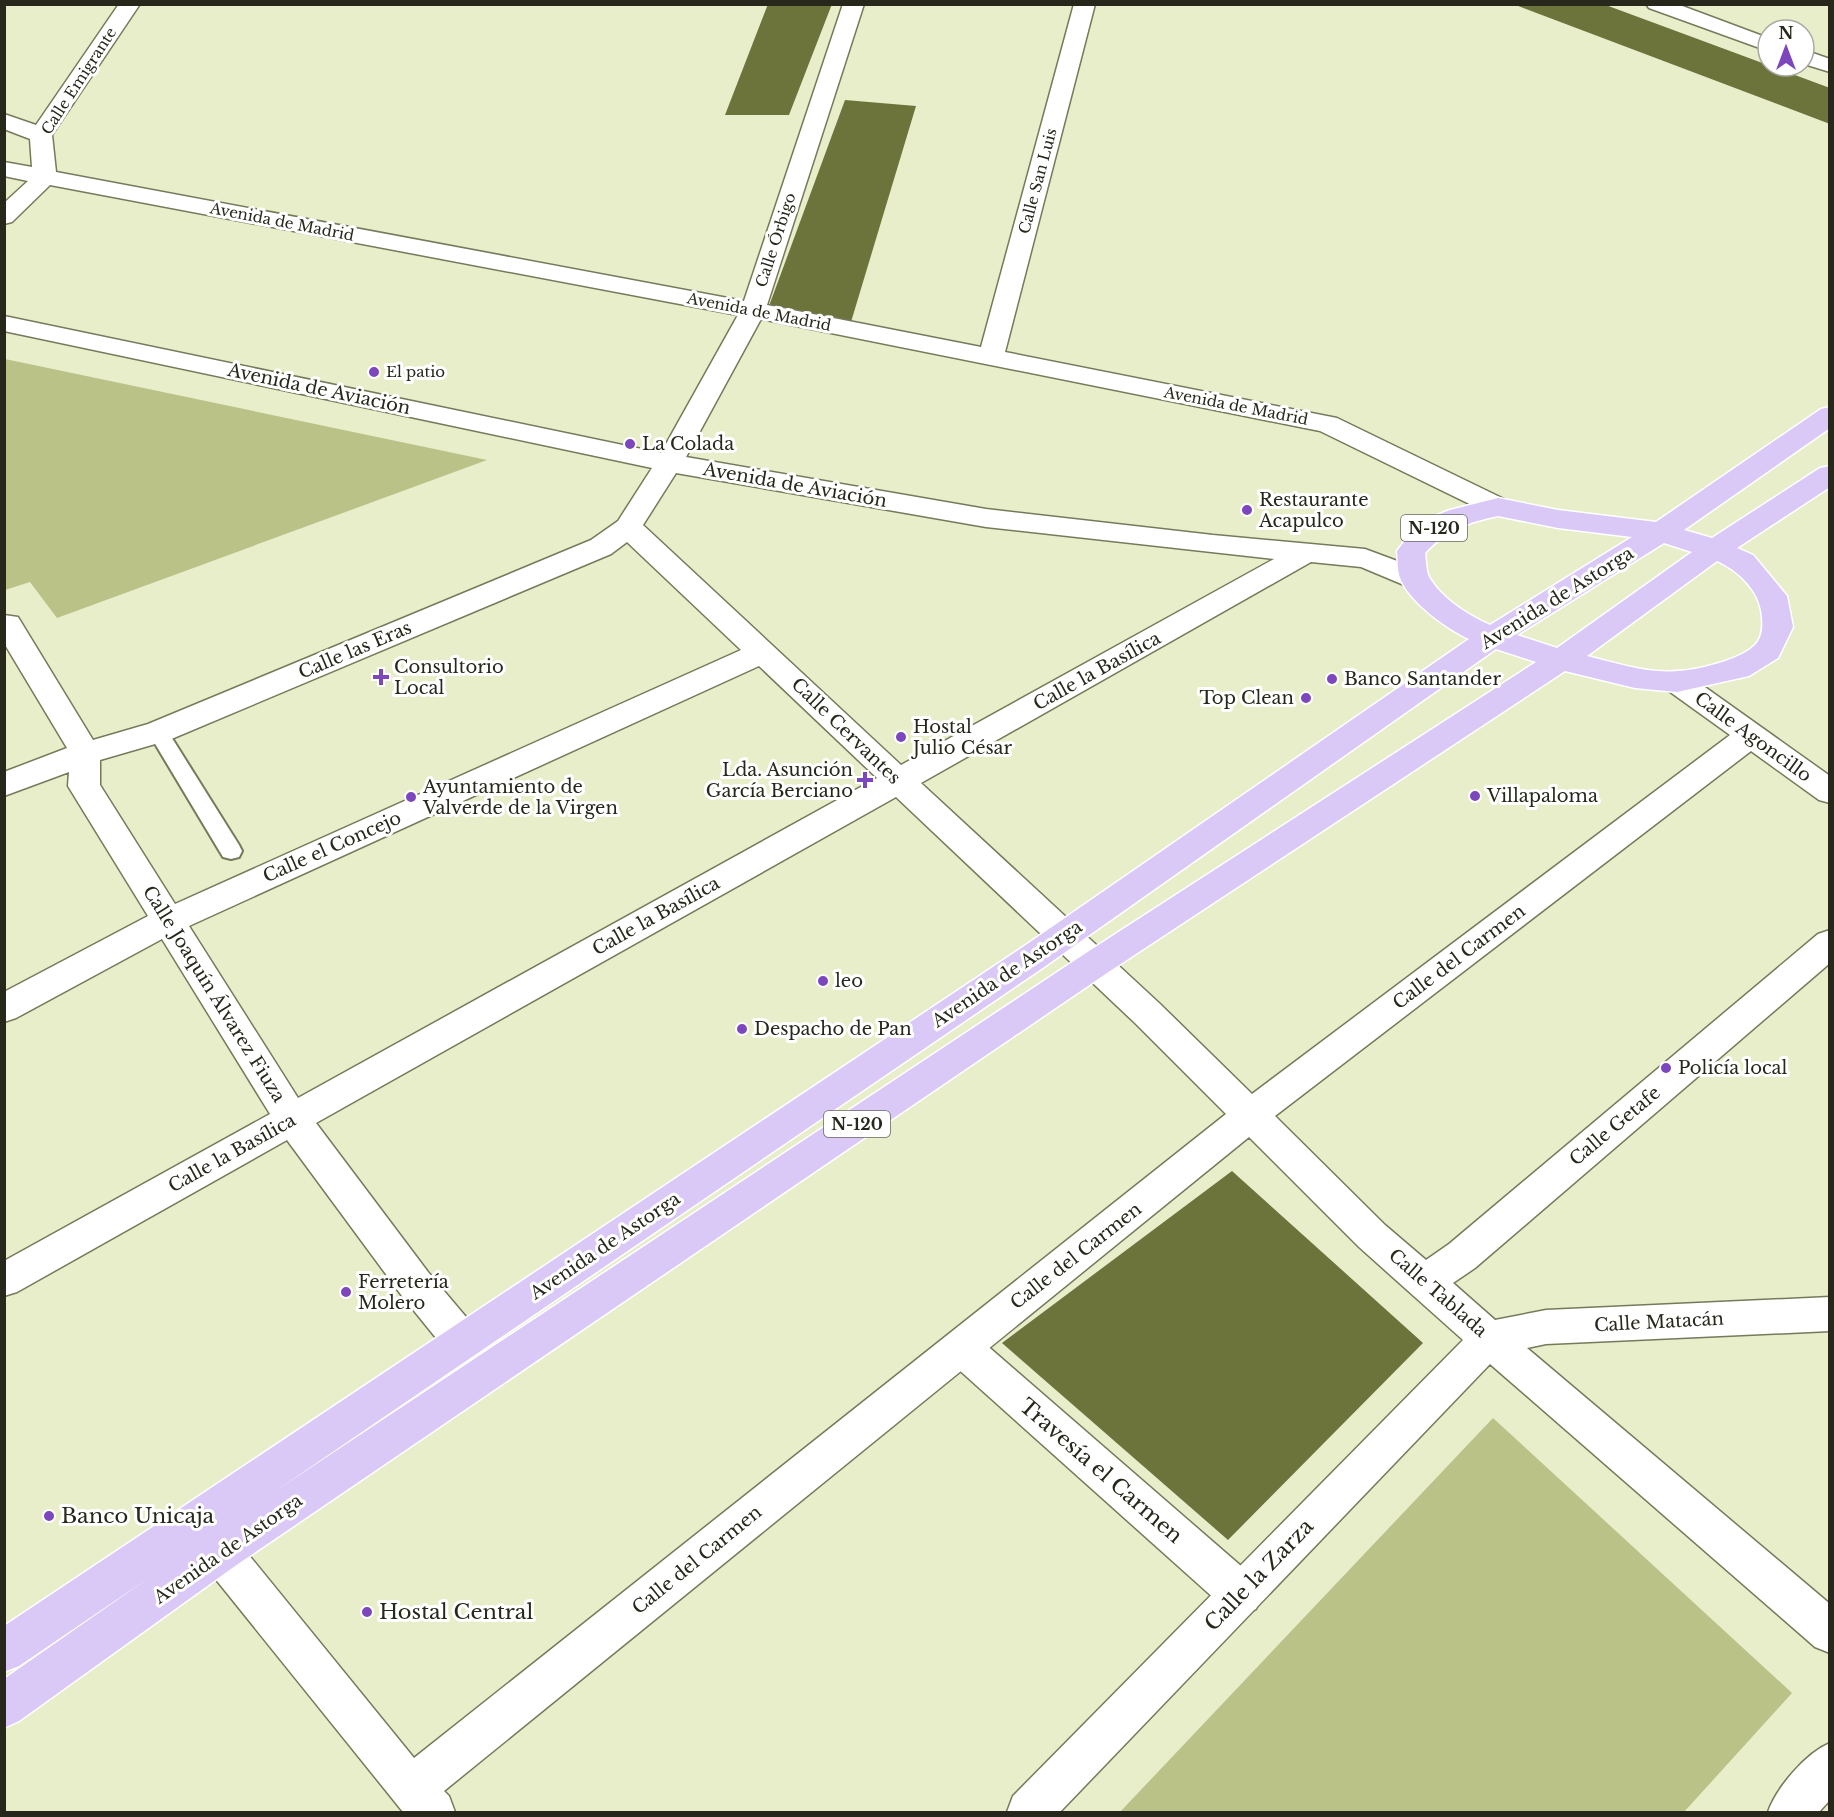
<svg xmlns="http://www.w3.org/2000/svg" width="1834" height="1817" viewBox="0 0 1834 1817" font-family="'Libre Baskerville',serif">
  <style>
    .green { fill: #bac288 }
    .building { fill: #6d743b }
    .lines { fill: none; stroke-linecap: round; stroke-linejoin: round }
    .service-casing { stroke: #767a5b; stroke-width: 4 }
    .pedestrian-casing { stroke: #767a5b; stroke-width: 3 }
    .minor-casing { stroke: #767a5b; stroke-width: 3 }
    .trunk-casing { stroke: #fff; stroke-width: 3 }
    .service { fill: #fff; fill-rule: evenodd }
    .pedestrian { fill: #fff; fill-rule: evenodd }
    .minor { fill: #fff; fill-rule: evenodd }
    .trunk { fill: #dac8f7; fill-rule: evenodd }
    .poi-dot { fill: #7c46bd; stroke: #fff; stroke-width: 2 }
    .labels { text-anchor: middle; stroke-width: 6; stroke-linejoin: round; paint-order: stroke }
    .far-street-label { font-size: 15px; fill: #27281b; stroke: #fff }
    .far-poi-label { font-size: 15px; fill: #27281b; stroke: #fff; text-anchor: start }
    .shield { fill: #fff; stroke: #68685f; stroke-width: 1.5 }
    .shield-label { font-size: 16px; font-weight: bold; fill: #27281b }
    .street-label { font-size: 18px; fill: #27281b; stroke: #fff }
    .poi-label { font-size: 18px; fill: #27281b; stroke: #fff; text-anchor: start }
    .near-street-label { font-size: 21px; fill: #27281b; stroke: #fff }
    .near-poi-label { font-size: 21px; fill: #27281b; stroke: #fff; text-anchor: start }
  </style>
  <rect width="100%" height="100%" fill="#e8edca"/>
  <!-- green -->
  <path class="green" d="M5,359L487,460L57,618L30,582L5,590Z
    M1493,1418L1792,1693L1684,1812H1120Z"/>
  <!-- building -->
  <path class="building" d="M768,4H832L789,115H725Z
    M1513,4H1603L1830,88V124Z
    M845,100L916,106L851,322L769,306Z
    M1232,1171L1423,1343L1228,1540L1002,1343Z"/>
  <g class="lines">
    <!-- service casing -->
    <g class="service-casing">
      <path id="service" d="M158,725L165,727L239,845L242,851L239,857L231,859L223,857L148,732L151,727Z"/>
    </g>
    <!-- pedestrian casing -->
    <g class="pedestrian-casing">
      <path id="pedestrian" d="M962,1331L976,1336L1256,1579L1262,1594L1256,1609L1241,1615L1226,1609L948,1360L943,1348L948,1336Z"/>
    </g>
    <!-- minor casing -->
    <g class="minor-casing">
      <path id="minor" d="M119,4H140L52,135L56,172L744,301L843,4H864L767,305L981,347L1074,4H1095L1005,352L1337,418L1508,501L1512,507L1508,513L1498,516L1488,513L1320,431L761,319L686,457L986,509L1213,535L1365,549L1424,571L1428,578L1424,585L1414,588L1404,585L1361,567L1311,562L921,783L1159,1003L1252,1094L1730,735L1666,689L1662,682L1666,675L1677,672L1688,675L1830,776V803L1819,800L1751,751L1275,1116L1385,1225L1426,1260L1449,1244L1818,934L1830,930V963L1475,1268L1453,1283L1495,1320L1546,1310L1830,1297V1331L1546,1344L1527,1348L1830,1604V1653L1815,1647L1490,1364L1060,1812H1007L1013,1796L1463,1340L1359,1247L1249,1137L444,1791L449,1796L455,1812H403L205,1566L199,1552L205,1538L220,1532L235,1538L414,1758L1226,1114L1135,1023L896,797L316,1123L428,1272L477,1330L482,1342L477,1354L463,1359L449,1354L402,1296L287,1140L17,1292L4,1296V1261L270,1114L162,939L16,1018L4,1022V992L148,916L68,786L69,772L4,796V772L67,748L4,643V615L18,617L93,740L148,724L591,540L618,521L652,468L4,331V316L661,453L738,315L50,185L12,222L4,224V203L28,181L4,176V162L32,167L30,139L4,129V114L36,125ZM676,473L986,527L1274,559L901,765L643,525ZM627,542L741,650L175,904L100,785V760L169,740L611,554ZM759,666L877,778L298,1098L189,926Z
        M1646,4H1677L1768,38V51L1649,8Z
        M1804,50L1830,59V72L1804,64Z
        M1830,1743V1800L1819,1812H1768C1776,1788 1806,1753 1830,1743Z"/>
    </g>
    <!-- trunk casing -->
    <g class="trunk-casing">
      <path id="trunk" d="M1830,407V428L1684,530L1712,538L1820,468L1830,466V487L1737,548L1753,555L1787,596L1793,627L1778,658L1749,676L1677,692L1635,688L1565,671L1107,973L235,1566L19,1721L4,1728V1679L153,1575L19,1666L4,1672V1626L1020,949L1469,639C1447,629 1411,603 1401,580C1397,572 1398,560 1397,551L1411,533L1430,518L1450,510L1498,498L1558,510L1656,522L1821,409ZM1498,516L1558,528L1632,537L1490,625C1468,615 1442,599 1429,577C1426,571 1426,560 1425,553C1446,530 1469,522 1498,516ZM1664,543L1692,552L1557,648L1517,635ZM1717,561C1737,570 1757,588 1761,610C1763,622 1764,636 1755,645C1740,660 1698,670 1678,671C1648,674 1616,663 1587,656ZM1496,649L1536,662L1083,955L274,1492L1044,967Z"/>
    </g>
    <!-- service -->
    <use href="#service" class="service"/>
    <!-- pedestrian -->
    <use href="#pedestrian" class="pedestrian"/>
    <!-- minor -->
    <use href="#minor" class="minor"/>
    <!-- trunk -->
    <use href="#trunk" class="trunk"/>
  </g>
  <!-- markers -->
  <g class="poi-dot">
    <circle cx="374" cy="372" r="6"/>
    <circle cx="630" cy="444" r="6"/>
    <circle cx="1247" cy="510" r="6"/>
    <path d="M378 668h6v6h6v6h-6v6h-6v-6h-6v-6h6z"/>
    <circle cx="1332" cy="679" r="6"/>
    <circle cx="1306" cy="698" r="6"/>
    <circle cx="901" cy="737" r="6"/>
    <path d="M862 771h6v6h6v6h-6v6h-6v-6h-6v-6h6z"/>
    <circle cx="1475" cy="796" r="6"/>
    <circle cx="411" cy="797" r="6"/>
    <circle cx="823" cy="981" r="6"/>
    <circle cx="742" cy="1029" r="6"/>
    <circle cx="1666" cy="1068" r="6"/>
    <circle cx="346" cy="1292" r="6"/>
    <circle cx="49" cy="1516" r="6"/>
    <circle cx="367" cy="1612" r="6"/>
  </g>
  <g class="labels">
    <!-- far-street labels -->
    <g class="far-street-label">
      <text transform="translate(79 81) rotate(-57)" y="5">Calle Emigrante</text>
      <text transform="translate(1038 181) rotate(-75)" y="5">Calle San Luis</text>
      <text transform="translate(282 222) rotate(11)" y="5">Avenida de Madrid</text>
      <text transform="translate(776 240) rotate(-72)" y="5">Calle Órbigo</text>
      <text transform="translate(759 312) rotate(11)" y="5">Avenida de Madrid</text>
      <text transform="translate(1236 406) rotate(11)" y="5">Avenida de Madrid</text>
    </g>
    <!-- far-poi labels -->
    <g class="far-poi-label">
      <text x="386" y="377">El patio</text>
    </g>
    <!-- shield labels -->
    <g class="shield">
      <rect x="1401" y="515" width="66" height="26" rx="4.5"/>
      <rect x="824" y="1111" width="66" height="26" rx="4.5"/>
    </g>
    <g class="shield-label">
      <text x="1434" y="534">N-120</text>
      <text x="857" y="1130">N-120</text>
    </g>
    <!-- street labels -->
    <g class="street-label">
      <text transform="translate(319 389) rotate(12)" y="6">Avenida de Aviación</text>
      <text transform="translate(795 485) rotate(10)" y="6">Avenida de Aviación</text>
      <text transform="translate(1557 598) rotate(-32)" y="6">Avenida de Astorga</text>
      <text transform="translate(355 650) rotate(-23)" y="6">Calle las Eras</text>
      <text transform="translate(1097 671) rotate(-29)" y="6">Calle la Basílica</text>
      <text transform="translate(846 731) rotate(44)" y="6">Calle Cervantes</text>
      <text transform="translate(1753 737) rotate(36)" y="6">Calle Agoncillo</text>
      <text transform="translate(332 847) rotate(-24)" y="6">Calle el Concejo</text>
      <text transform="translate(656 916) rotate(-29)" y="6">Calle la Basílica</text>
      <text transform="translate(1459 957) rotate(-37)" y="6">Calle del Carmen</text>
      <text transform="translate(1007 974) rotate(-34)" y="6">Avenida de Astorga</text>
      <text transform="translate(214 994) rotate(58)" y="6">Calle Joaquín Álvarez Fiuza</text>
      <text transform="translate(1615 1126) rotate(-40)" y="6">Calle Getafe</text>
      <text transform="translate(232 1153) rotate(-29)" y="6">Calle la Basílica</text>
      <text transform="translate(605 1246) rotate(-34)" y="6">Avenida de Astorga</text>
      <text transform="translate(1076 1256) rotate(-38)" y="6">Calle del Carmen</text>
      <text transform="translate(1438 1293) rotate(41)" y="6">Calle Tablada</text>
      <text transform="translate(1659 1322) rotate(-3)" y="6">Calle Matacán</text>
      <text transform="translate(228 1549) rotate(-35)" y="6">Avenida de Astorga</text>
      <text transform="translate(697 1560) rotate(-39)" y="6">Calle del Carmen</text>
    </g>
    <!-- poi labels -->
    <g class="poi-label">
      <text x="642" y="450">La Colada</text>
      <text x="1259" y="506">Restaurante<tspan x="1259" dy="21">Acapulco</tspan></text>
      <text x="394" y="673">Consultorio<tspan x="394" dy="21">Local</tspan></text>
      <text x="1344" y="685">Banco Santander</text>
      <text x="1294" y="704" text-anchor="end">Top Clean</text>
      <text x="913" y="733">Hostal<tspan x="913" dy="21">Julio César</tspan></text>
      <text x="853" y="776" text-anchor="end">Lda. Asunción<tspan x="853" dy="21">García Berciano</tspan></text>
      <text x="423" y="793">Ayuntamiento de<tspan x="423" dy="21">Valverde de la Virgen</tspan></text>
      <text x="1487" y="802">Villapaloma</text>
      <text x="835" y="987">leo</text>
      <text x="754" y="1035">Despacho de Pan</text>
      <text x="1678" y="1074">Policía local</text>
      <text x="358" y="1288">Ferretería<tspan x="358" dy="21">Molero</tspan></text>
    </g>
    <!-- near-street labels -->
    <g class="near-street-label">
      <text transform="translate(1101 1471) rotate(41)" y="7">Travesía el Carmen</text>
      <text transform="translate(1259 1575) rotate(-46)" y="7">Calle la Zarza</text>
    </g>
    <!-- near-poi labels -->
    <g class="near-poi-label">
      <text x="61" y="1523">Banco Unicaja</text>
      <text x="379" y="1619">Hostal Central</text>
    </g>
  </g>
  <!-- border -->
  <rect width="1834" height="1817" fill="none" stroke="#27281b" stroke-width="12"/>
  <!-- north arrow -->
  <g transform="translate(1786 48)"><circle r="28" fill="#ffffff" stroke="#a9a9a4" stroke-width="1.5"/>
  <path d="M0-4.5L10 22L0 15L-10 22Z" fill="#7c46bd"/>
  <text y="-9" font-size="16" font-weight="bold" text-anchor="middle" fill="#27281b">N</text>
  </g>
</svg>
